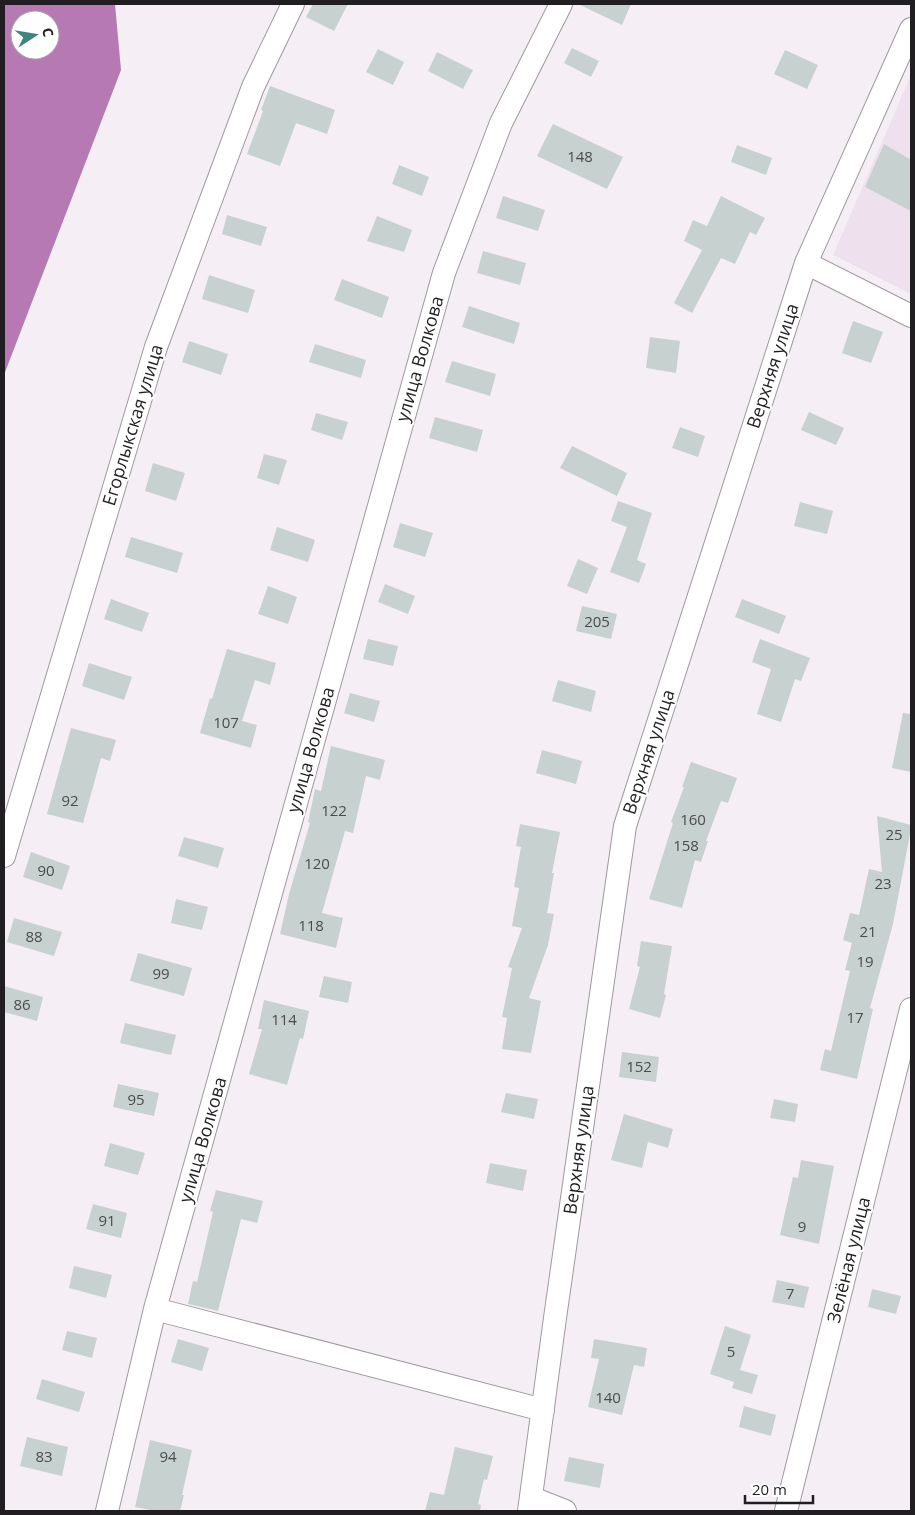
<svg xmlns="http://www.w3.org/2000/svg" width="915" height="1515" viewBox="0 0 915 1515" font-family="'Open Sans',sans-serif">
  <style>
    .built { fill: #eee1ed }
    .water { fill: #b679b3; fill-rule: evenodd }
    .building { fill: #c7d1d0 }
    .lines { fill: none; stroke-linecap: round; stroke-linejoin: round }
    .minor-casing { stroke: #9f999e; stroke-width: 24 }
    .minor { stroke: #fff; stroke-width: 22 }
    .labels { text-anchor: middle; stroke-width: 4; stroke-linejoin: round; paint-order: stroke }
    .number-label { font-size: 15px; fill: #4a4b4c }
    .street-label { font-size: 18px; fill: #201e20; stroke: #fffeff }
  </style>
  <rect width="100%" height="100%" fill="#f5eff5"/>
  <!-- built -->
  <path class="built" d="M911,75V294L833,255Z"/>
  <!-- water -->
  <path class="water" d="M4,4H115L121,70L4,375ZM20,20H50V50H20Z"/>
  <!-- building -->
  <path class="building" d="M313,4H348L334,31L306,17Z
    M578,4H631L622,25Z
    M572,48L599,61L591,77L564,63Z
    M378,49L404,62L393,85L366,72Z
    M785,50L818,65L807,89L774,74Z
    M437,52L473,70L463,89L428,71Z
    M270,86L335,110L327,134L296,123L280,166L247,154L263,111L261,110Z
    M553,124L623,157L607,189L537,156Z
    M884,144L911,160V211L865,187Z
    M737,145L772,158L766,175L731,162Z
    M399,165L429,177L422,196L392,184Z
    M503,196L545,210L538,231L496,218Z
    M721,196L765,218L756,235L750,232L735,264L721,258L692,313L674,303L702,250L684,241L693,220L707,226Z
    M227,215L267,227L261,246L222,234Z
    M377,216L412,230L404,252L367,241Z
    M483,251L526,263L520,285L477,273Z
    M209,275L255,290L248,313L202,299Z
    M342,279L389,297L382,318L334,300Z
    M469,306L520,323L514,344L462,327Z
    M853,321L883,332L871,363L842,353Z
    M650,337L680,341L676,373L646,368Z
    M189,341L228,354L221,375L182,362Z
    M315,344L366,360L361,378L309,362Z
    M452,361L496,374L490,396L445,382Z
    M809,412L844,428L836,445L801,430Z
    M316,413L348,422L342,440L311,430Z
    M435,417L483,430L477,452L429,438Z
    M680,427L705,436L698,457L672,448Z
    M572,446L627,473L617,496L560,468Z
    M264,454L287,460L279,485L257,478Z
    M153,463L185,473L176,501L145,491Z
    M618,501L652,513L637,560L646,564L639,583L610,572L627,527L611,521Z
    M800,502L833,511L827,534L794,526Z
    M400,523L433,533L425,557L393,547Z
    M277,527L315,540L308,562L270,550Z
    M131,537L183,553L177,573L125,557Z
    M578,559L598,568L587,594L567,586Z
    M385,584L415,596L408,614L378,602Z
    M268,586L297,597L288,624L258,614Z
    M111,599L149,613L142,632L104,619Z
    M742,599L786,616L779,634L735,617Z
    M582,606L617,614L611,639L576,631Z
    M368,639L398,646L393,666L363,659Z
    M760,639L810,658L801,681L795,679L781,722L757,714L771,669L752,662Z
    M227,649L276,663L270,685L255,680L242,721L257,725L251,748L200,733L210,698L212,699Z
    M89,663L132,677L124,700L82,686Z
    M558,680L596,691L591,712L552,701Z
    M350,693L380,701L374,722L344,713Z
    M903,713L911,714V772L892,768Z
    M71,728L116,740L110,761L101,758L83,823L47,814Z
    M331,746L385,760L380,780L366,776L353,833L345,831L322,913L343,918L336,948L280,934L289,894L310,823L308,822L315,789L321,791Z
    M542,750L582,761L576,784L536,773Z
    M691,762L737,778L728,803L721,801L706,841H708L701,862L695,860L682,908L649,899L673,823L671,822L684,787H682Z
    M877,816L911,825V829L893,924L870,1008L873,1009L857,1079L820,1070L825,1049L831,1051L850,971L845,970L852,943L843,940L850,913L859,915L869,869L882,872Z
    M520,824L560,832L552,873H554L547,913L554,914L548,945L529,998L541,1001L531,1053L502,1049L507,1018L502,1017L512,968L508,967L522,928L512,926L519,888L514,887L521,847L516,846Z
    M184,837L224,848L218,868L178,856Z
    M31,852L70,866L62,890L23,877Z
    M176,899L208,907L202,930L171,923Z
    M14,918L62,932L54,956L7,942Z
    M641,941L672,946L664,994L666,995L660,1018L629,1009L640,967L637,966Z
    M138,953L192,968L184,996L130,981Z
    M324,976L352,982L348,1003L319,997Z
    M4,986L43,997L37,1021L4,1012Z
    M264,1000L309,1011L303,1039L300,1038L287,1085L249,1074L262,1029H258Z
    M125,1023L176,1035L171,1055L120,1043Z
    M622,1052L659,1057L656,1082L619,1077Z
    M118,1084L159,1093L154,1116L113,1107Z
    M506,1093L538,1099L534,1119L501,1112Z
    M774,1099L798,1104L795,1122L770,1118Z
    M624,1114L673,1129L668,1148L648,1142L642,1168L611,1160Z
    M110,1143L145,1153L138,1175L104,1166Z
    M801,1160L834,1166L819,1244L780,1235L793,1177L798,1178Z
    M490,1163L527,1170L523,1191L486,1183Z
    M216,1190L263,1201L257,1223L241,1219L218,1311L188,1304L193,1281L197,1282L213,1212L210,1211Z
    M93,1204L127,1213L121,1238L86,1229Z
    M74,1266L112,1275L106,1298L69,1288Z
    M777,1280L809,1287L804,1308L772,1302Z
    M872,1289L901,1296L896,1314L868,1307Z
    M725,1326L751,1335L740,1370L758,1375L752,1394L732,1388L734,1382L710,1374Z
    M67,1331L97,1338L92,1358L62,1350Z
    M178,1339L209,1348L202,1371L171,1362Z
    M594,1339L647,1348L644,1367L634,1365L622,1415L588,1407L599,1359L591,1358Z
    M42,1379L85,1392L79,1412L36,1399Z
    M744,1406L776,1415L771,1436L739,1427Z
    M27,1437L68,1447L62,1476L20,1466Z
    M150,1440L192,1450L182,1495H184L180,1511H155L135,1507Z
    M455,1447L493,1456L487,1480L484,1479L478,1504L481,1505L480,1511H425L430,1492L444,1495Z
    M569,1457L604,1464L600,1488L564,1481Z"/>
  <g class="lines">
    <!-- minor casing -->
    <g class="minor-casing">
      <path id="minor" d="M806,263L911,316
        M4,856L156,347L253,87L293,4
        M155,1309L543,1410
        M532,1498L565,1511
        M107,1511L155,1309L444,273L501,123L561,4
        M529,1511L555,1318L625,826L806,263L911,29
        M786,1511L911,1009"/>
    </g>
    <!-- minor -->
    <use href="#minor" class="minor"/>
  </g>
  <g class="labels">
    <!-- number labels -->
    <g class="number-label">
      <text x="580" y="162">148</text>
      <text x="597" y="627">205</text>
      <text x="226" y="728">107</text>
      <text x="70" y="806">92</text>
      <text x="334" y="816">122</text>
      <text x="693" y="825">160</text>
      <text x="894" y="840">25</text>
      <text x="686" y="851">158</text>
      <text x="317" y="869">120</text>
      <text x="46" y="876">90</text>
      <text x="883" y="889">23</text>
      <text x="311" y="931">118</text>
      <text x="868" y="937">21</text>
      <text x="34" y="942">88</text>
      <text x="865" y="967">19</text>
      <text x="161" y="979">99</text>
      <text x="22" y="1010">86</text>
      <text x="855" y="1023">17</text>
      <text x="284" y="1025">114</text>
      <text x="639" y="1072">152</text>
      <text x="136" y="1105">95</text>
      <text x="107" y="1226">91</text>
      <text x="802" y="1232">9</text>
      <text x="790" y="1299">7</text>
      <text x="731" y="1357">5</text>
      <text x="608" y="1403">140</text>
      <text x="44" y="1462">83</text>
      <text x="168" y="1462">94</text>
    </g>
    <!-- street labels -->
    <g class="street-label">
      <text transform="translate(420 359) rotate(-74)" y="6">улица Волкова</text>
      <text transform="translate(773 366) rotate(-72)" y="6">Верхняя улица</text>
      <text transform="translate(133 425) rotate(-73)" y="6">Егорлыкская улица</text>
      <text transform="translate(311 750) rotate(-74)" y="6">улица Волкова</text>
      <text transform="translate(649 752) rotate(-72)" y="6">Верхняя улица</text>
      <text transform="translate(203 1140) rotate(-74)" y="6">улица Волкова</text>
      <text transform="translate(579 1150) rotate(-82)" y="6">Верхняя улица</text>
      <text transform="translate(849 1260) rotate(-76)" y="6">Зелёная улица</text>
    </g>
  </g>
  <!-- border -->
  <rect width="915" height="1515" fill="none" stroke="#201e20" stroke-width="10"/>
  <!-- north arrow -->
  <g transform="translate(35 35) rotate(78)"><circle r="24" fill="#fffeff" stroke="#a6a4a6"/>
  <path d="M0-4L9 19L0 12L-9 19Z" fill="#3e8580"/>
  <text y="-8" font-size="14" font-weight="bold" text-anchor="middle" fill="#201e20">С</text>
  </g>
  <!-- scale -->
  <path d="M745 1495v8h68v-8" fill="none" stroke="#201e20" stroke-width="2.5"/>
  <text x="752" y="1495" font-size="15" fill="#201e20" stroke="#fffeff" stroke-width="4" paint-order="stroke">20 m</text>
</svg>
